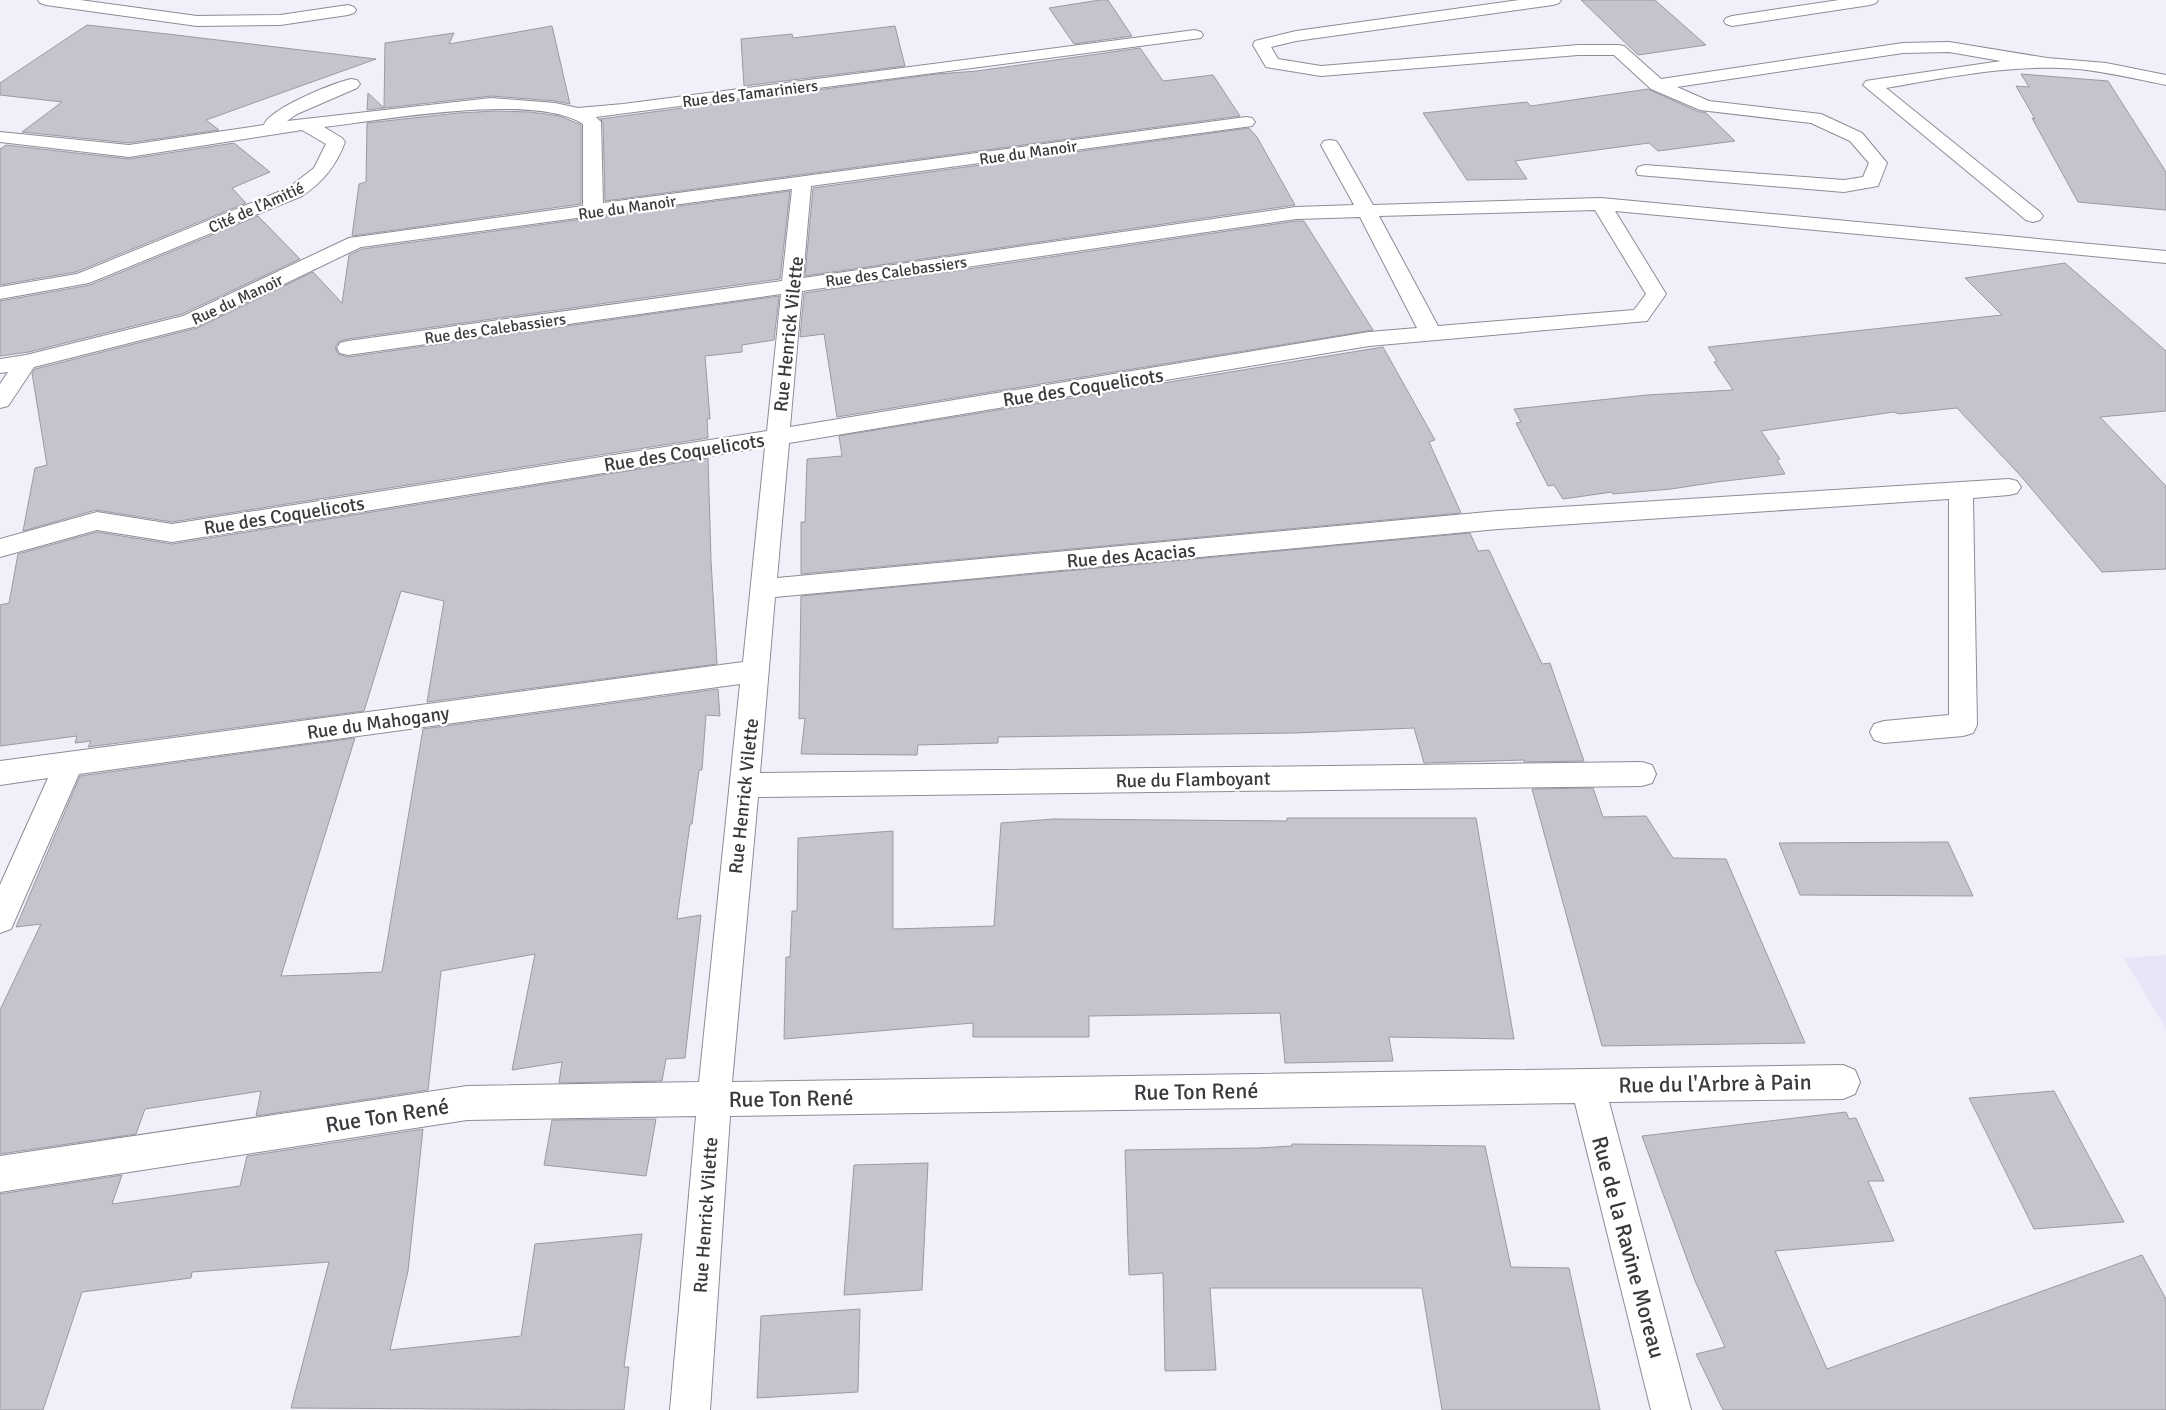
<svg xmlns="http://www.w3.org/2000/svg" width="2166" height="1410" viewBox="0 0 2166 1410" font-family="Signika,sans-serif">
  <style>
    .built { fill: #e9e4f6 }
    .building { fill: #c6c3cd; stroke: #9b99a2 }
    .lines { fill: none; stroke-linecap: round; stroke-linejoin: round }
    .minor-casing { stroke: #8e8c95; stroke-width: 2 }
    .minor { fill: #fff; fill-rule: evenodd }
    .labels { text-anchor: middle; stroke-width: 4.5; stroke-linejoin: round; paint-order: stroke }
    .far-street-label { font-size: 16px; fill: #3a393d; stroke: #fff }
    .street-label { font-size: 19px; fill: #3a393d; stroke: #fff }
    .near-street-label { font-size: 22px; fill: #3a393d; stroke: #fff }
  </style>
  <rect width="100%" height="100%" fill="#f1eff9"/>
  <!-- built -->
  <path class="built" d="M2166,955V1029L2124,958Z"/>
  <!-- building -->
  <path class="building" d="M1100,0H1108L1132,36L1074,44L1049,8Z
    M1581,0H1655L1706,45L1638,55Z
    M87,25L176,35L376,59L206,120L219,130L129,143L22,132L62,102L0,95V83Z
    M552,26L570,104L555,101L491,96L367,110L368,93L384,108L385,43L454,33L449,44Z
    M895,26L905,66L744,86L741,39L792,34L793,38Z
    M1140,48L1163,81L1213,75L1240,116L605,201L603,122L600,119L937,74L977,71Z
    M2021,74L2108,81L2166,172V210L2078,202L2032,118L2035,119L2016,86L2029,87Z
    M1648,89L1699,112H1705L1735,141L1658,151L1649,143L1515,161L1527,179L1467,180L1423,113L1527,102L1531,106Z
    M495,111L530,112L560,116L581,125V204L352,236L359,184L366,182L367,123L458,113Z
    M1249,128L1257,137L1295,205L805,276L813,188Z
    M234,143L270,172L232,188L246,203L76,272L0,285V149L6,145L129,159Z
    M790,191L780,279L348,339L340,341L335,347L338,354L348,357L779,296L774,340L742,345V352L705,356L710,419H707L708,438L172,522L96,510L23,531L35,468L47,465L32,373L35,369L197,328L313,272L342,303L349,255L362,249Z
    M258,216L300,259L182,314L29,352L0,356V301L90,285Z
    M1296,221H1304L1373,330L837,417L824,334L800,337L804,293Z
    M2065,263L2166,351V411L2100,417L2166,486V569L2102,572L2019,474L1957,408L1899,414L1894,412L1761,431L1780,459L1777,460L1785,474L1717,482L1671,489L1613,494L1612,492L1563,499L1554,485L1548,486L1516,423L1521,422L1514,409L1647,395L1733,390L1714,362L1717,361L1708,347L2002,315L1965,278Z
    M1383,347L1435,440L1429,442L1461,513L801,574V522H805L807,459L842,456L839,436Z
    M708,458L711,560L717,664L427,702L444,601L401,591L364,711L88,747L91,741L75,743L77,736L0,746V605L9,603L18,554L97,532L172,544Z
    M1470,533L1478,551L1489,550L1542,664L1550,663L1584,761L1524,762V760L1424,763L1414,728L1295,733L998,737V743L918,745L917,755L801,754L805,718L799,719L801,596Z
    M718,689L720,716L706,715L702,770H699L692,824H690L677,919L701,915L685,1058L666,1059L662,1081L559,1083L562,1062L512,1070L535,954L441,971L428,1090L256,1116L261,1091L145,1109L136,1134L0,1154V1010L41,924L16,927L80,776L355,738L281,976L382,972L423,729Z
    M1593,788L1603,817L1646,816L1673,858L1726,859L1805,1043L1602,1046L1532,789Z
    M1287,818H1476L1514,1039L1389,1037L1393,1061L1285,1063L1280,1013L1089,1016V1037H973V1023L784,1039L786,957H790L792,911H797L798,838L893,831V929L994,926L1001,823L1054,819L1287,821Z
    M1948,842L1973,896L1800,895L1779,843Z
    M2054,1091L2124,1222L2034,1229L1969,1098Z
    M1846,1112L1849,1119L1856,1118L1884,1181H1868L1894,1241L1775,1251L1827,1369L2142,1255L2166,1299V1410H1723L1696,1354L1725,1347L1695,1281L1642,1136Z
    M656,1119L646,1176L544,1165L552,1120Z
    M423,1129L408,1271L390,1350L521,1336L535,1244L642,1234L624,1367H629L624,1410L291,1408L329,1262L192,1272L191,1278L82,1292L43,1410H0V1194L122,1175L112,1204L240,1186L247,1156Z
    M1292,1144L1485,1146L1511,1267L1569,1268L1600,1410H1442L1422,1288H1210L1216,1370L1165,1371L1163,1273L1129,1275L1125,1150L1258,1148L1292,1146Z
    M928,1163L922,1290L844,1295L854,1165Z
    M860,1309L858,1392L757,1398L761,1316Z"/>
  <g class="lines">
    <!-- minor casing -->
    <g class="minor-casing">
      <path id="minor" d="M38,0H80L197,16L280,15L348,5L354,7L356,10L354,13L348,15L280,25L197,26L46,5L40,3Z
        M1519,0H1561L1559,3L1553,5L1296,41L1271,47L1278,59L1321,66L1578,45H1618L1624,46L1661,79L1903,43L1949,42L2047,58L2106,63L2166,75V85C2131,78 2096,69 2061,68C2002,66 1944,78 1886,88L2040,212L2043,216L2040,220L2033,222L2026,220L1863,85L1866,81L1872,80L2001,61L1949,52L1903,53L1677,87L1709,101L1821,114L1862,133L1887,163L1878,186L1844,192L1638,175L1636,171L1638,167L1645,165L1844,180L1863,177L1869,163L1850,141L1811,123L1700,110L1651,89L1614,55H1578L1321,76L1266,67L1253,45L1255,41L1296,31Z
        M1839,0H1878L1876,3L1870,5L1732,26L1726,24L1724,21L1726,18L1732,16Z
        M1195,30L1201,32L1203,35L1201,38L596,117L601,122L603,203L1246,117L1252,118L1255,122L1252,126L811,186L803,278L1296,207L1354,205L1321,145L1324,141L1330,140L1336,141L1339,145L1373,205L1601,198L2166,251V263L1615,211L1666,294L1647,321L1369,346L789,443L777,578L1498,511L2009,479L2017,481L2021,487L2017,493L2009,495L1973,498L1977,725L1973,733L1963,736L1884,743L1874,740L1870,732L1874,724L1884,721L1949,715V499L1498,529L775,597L760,773L1642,762L1652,765L1656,774L1652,783L1642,786L758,797L732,1082L1843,1065L1855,1070L1860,1082L1855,1094L1843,1099L1609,1102L1691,1410H1651L1575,1103L730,1116L710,1410H670L696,1116L467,1120L0,1192V1156L467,1086L699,1082L740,684L79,774L11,929L0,933V885L48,778L0,785V761L743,662L765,447L172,542L97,530L0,557V539L97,512L172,524L767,431L781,294L348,355L340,353L337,348L340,343L348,341L782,281L792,189L361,247L197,326L34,367L8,406L0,408V384L8,372L0,373V359L26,355L183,316L349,238L583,206V124C534,92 384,120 324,127L342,138L345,142C336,166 323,182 302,196L89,283L0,299V287L77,274L288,188L314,168L326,144L302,130L129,157L0,142V132L129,145L264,125C269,109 333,83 351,79L357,80L360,84L357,88L297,114L287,121L491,98L555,103L578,108L623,104ZM1595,210L1646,294L1634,310L1438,326L1379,216ZM1360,217L1417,328L1369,332L790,427L802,291L1296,219Z"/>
    </g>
    <!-- minor -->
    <use href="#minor" class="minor"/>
  </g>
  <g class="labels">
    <!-- far-street labels -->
    <g class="far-street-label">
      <text transform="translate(750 93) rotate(-7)" y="6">Rue des Tamariniers</text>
      <text transform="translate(1028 152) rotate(-8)" y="6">Rue du Manoir</text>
      <text transform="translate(256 207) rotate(-24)" y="6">Cité de l’Amitié</text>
      <text transform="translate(627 207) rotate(-8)" y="6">Rue du Manoir</text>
      <text transform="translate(896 271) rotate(-8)" y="6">Rue des Calebassiers</text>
      <text transform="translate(237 299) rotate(-25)" y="6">Rue du Manoir</text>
      <text transform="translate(495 328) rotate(-8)" y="6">Rue des Calebassiers</text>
    </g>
    <!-- street labels -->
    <g class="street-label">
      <text transform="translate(788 334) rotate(-84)" y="7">Rue Henrick Vilette</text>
      <text transform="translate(1083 387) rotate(-9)" y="7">Rue des Coquelicots</text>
      <text transform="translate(684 452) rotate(-9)" y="7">Rue des Coquelicots</text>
      <text transform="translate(284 515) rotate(-9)" y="7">Rue des Coquelicots</text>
      <text transform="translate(1131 555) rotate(-5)" y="7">Rue des Acacias</text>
      <text transform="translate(378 722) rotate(-8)" y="7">Rue du Mahogany</text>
      <text transform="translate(1193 779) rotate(-1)" y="7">Rue du Flamboyant</text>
      <text transform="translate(743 796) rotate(-84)" y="7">Rue Henrick Vilette</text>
      <text transform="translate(705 1215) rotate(-86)" y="7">Rue Henrick Vilette</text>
    </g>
    <!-- near-street labels -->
    <g class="near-street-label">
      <text transform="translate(1715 1083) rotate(-1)" y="8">Rue du l'Arbre à Pain</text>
      <text transform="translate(1196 1091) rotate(-1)" y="8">Rue Ton René</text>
      <text transform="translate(791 1098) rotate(-1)" y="8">Rue Ton René</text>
      <text transform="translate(387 1115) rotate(-9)" y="8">Rue Ton René</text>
      <text transform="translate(1629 1247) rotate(75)" y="8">Rue de la Ravine Moreau</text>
    </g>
  </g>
</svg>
